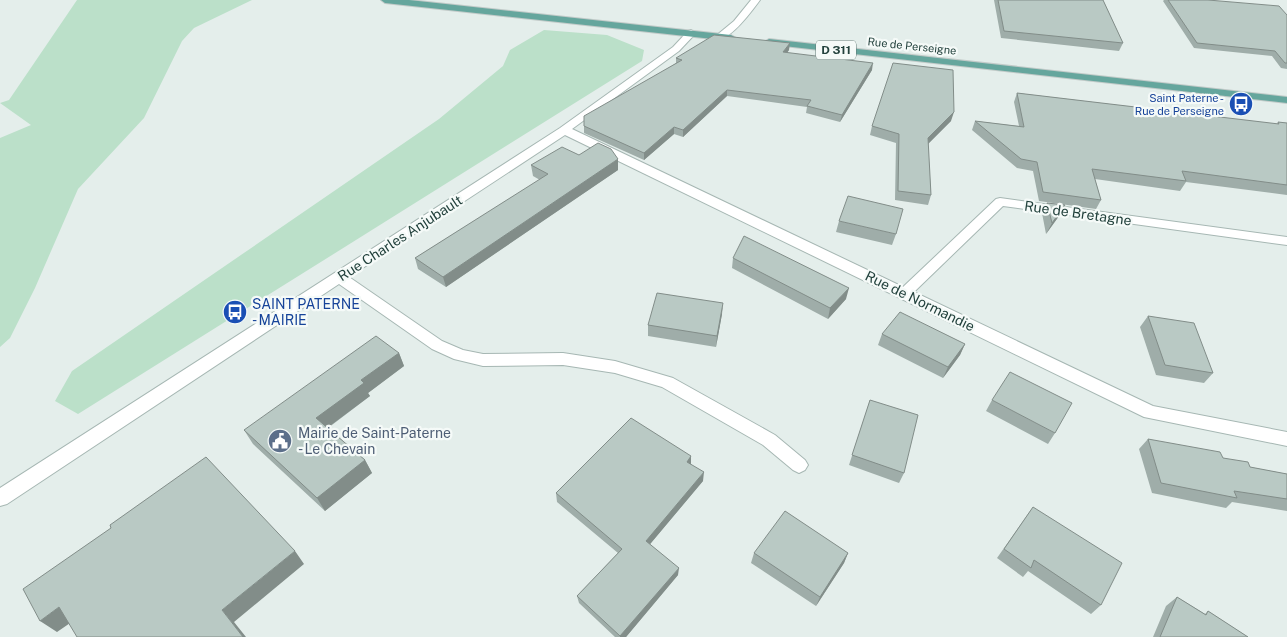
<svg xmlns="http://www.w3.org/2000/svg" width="1287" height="637" viewBox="0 0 1287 637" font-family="'Public Sans',sans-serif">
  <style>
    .green { fill: #bbe0c9 }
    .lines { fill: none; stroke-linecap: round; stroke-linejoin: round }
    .minor-casing { stroke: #a6b7b3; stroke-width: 2 }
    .primary-casing { stroke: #c1cac8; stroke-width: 2 }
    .minor { fill: #fff; fill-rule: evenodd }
    .primary { fill: #65a69d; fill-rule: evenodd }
    .wall { fill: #9fada9 }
    .shaded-wall { fill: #828d89 }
    .building { fill: #b9c9c4; stroke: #828d89 }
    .labels { text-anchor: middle; stroke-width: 4.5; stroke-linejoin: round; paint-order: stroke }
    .far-street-label { font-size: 11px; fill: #22413c; stroke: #f5faf8 }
    .far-transit-label { font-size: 11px; fill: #164399; stroke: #f5faf8; text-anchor: end }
    .shield { fill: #f5faf8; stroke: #617874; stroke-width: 1 }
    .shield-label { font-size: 12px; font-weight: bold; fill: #22413c }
    .street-label { font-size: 14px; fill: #22413c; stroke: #f5faf8 }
    .transit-label { font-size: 14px; fill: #164399; stroke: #f5faf8; text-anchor: start }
    .service-label { font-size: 14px; fill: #4e5e75; stroke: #f5faf8; text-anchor: start }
  </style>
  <rect width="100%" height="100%" fill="#e4eeeb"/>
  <!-- green -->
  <path class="green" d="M77,0H252L194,28L182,41L144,118L78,189L35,288L10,338L0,347V138L31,125L0,103L9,100Z
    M544,30L607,35L644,50L642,61L78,414L55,401L72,371L439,119L503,66L510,50Z"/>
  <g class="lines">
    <!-- minor casing -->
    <g class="minor-casing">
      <path id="minor" d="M751,0H760C752,11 730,41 717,39V35L734,21Z
        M691,30L696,33L679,51L572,129L903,287L996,199L1000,198L1287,237V245L1003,206L914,292L1153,406L1287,432V446L1144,417L565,135L349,277L442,341L463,350L483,354L563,353L615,361L673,378L775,435L805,460L808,465L805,470L799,473L793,470L763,445L662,387L615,373L563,365L483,366L454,359L432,349L339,284L7,504L0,506V488L560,128L673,47L688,31Z"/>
    </g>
    <!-- primary casing -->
    <g class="primary-casing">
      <path id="primary" d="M381,0H409L731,35L736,38L731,41L385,3Z
        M769,39L1287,97V103L766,44L764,42Z"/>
    </g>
    <!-- minor -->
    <use href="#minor" class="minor"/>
    <!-- primary -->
    <use href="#primary" class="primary"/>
  </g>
  <!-- wall -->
  <path class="wall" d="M994,0H1103L1123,43L1119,51L1001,38Z
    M1164,0H1208L1287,15V69L1281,68L1272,56L1194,48L1163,1Z
    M789,50L787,53L872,70L840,122L806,113L807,107L727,96L683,137L674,134L644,160L584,133V126L676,63V58Z
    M1017,93L1277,124L1278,122L1287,123V195L1186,182L1180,191L1095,179L1101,200L1096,209L1039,201L1033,171L1017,168L972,130L975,121L1019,126L1014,102Z
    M951,121L928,144L931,195L928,205L895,200L896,143L870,135L872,126Z
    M579,155L618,170L446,287L418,269L415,258L540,180L533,176L531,165Z
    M1047,203L1065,205L1059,216L1046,234L1042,213Z
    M839,221L896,234L892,245L836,232Z
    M733,258L846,299L828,319L732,268Z
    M722,314L716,347L648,336V325Z
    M1148,316L1213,373L1204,383L1156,375L1140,327Z
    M882,334L965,344L960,355L943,378L878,345Z
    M399,353L404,366L368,393L370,396L328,428L365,460L372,473L325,511L253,444L244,430Z
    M870,400L904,473L899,483L849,465Z
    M992,400L1055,433L1048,444L986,411Z
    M1148,439L1250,467L1287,474V511L1232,502L1226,508L1152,493L1139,449Z
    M691,456V464L703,481L650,544L678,575L626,637H615L579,603L577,596L618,553L557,502L556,493Z
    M1033,507L1101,605L1091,614L1028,571L1023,577L997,558Z
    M754,553H848L844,563L816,606L751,563Z
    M1177,597L1205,614L1208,611L1248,637H1153L1166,606Z"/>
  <!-- shaded-wall -->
  <path class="shaded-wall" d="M790,43L789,50L782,59L783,52Z
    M873,63L872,70L840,122L842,115Z
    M727,90V96L683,137V130Z
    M954,112L951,121L925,147L928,138Z
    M674,127V134L644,160V153Z
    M618,159V170L446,287L443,277Z
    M1065,205L1059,216L1046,234L1052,223Z
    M849,288L846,299L828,319L830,308Z
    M723,303L722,314L716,347L717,336Z
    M965,344L960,355L943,378L948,367Z
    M399,353L404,366L368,393L370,396L323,431L316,418L361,380Z
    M691,456V465L687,462Z
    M365,460L372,473L325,511L317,498Z
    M704,472L703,481L646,549V541Z
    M295,551L304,564L234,622L246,637H243L222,610Z
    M848,553L844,563L816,606L820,597Z
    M679,568L678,575L626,637H620V636Z
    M59,607L76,619L57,632L40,621Z"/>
  <!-- building -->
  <path class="building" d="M998,0H1103L1123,43L1004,31Z
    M1168,0H1208L1279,6L1287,15V63H1285L1275,51L1197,43Z
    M714,35L790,43L783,52L873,63L842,115L807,106L811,100L727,90L683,130L674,127L644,153L584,126V116L682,60L676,58Z
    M893,63L953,70L954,112L928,138L931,195L898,191L899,134L872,126Z
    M1017,93L1279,124L1278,122L1287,123V185L1182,171L1186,181L1092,169L1101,200L1043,192L1037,162L1021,159L975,121L1024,127Z
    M598,143L611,149L618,159L443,277L415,258L548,174L531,165L562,147L579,155Z
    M848,196L903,209L896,234L839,221Z
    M1047,203L1065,205L1052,223Z
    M744,236L849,288L830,308L733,258Z
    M657,293L723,303L717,336L648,325Z
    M900,312L965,344L948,367L882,334Z
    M1148,316L1194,323L1213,373L1165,365Z
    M376,336L399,353L361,380L364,383L316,418L365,460L317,498L244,430Z
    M1010,372L1072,403L1055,433L992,400Z
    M870,400L918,415L904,473L852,455Z
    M631,418L691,456L687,462L704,472L646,541L679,568L620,636L577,596L622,549L556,493Z
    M1148,439L1220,452L1223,458L1248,462L1250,467L1287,474V499L1234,491L1237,498L1161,483Z
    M206,457L295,551L222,610L243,637H77L59,607L40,621L23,589L111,528L110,525Z
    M1033,507L1122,563L1101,605L1034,560L1031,568L1004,549Z
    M785,511L848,553L820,597L754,553Z
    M1177,597L1206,615L1208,611L1248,637H1160Z"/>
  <!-- icons -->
  <defs>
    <g id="bus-disc" transform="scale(1.25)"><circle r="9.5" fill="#1a4fb4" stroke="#f5faf8"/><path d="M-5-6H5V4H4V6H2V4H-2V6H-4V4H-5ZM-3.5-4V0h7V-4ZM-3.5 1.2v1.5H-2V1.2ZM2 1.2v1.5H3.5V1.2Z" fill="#fff"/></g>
    <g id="civic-disc" transform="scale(1.25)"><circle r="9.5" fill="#5c6f8a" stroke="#f5faf8"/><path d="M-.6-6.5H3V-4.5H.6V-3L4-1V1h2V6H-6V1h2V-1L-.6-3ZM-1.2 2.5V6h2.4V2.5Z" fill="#fff"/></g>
  </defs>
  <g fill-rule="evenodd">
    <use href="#bus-disc" x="1241" y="104"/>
    <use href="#bus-disc" x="235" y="312"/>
    <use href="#civic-disc" x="280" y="441"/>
  </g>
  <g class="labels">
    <!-- far-street labels -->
    <g class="far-street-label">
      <text transform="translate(912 46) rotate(6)" y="4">Rue de Perseigne</text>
    </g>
    <!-- far-transit labels -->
    <g class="far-transit-label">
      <text x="1224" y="102">Saint Paterne -<tspan x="1224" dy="13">Rue de Perseigne</tspan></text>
    </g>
    <!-- shield labels -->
    <rect class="shield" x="816" y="40.5" width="40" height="19" rx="4"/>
    <g class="shield-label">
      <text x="836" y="54">D 311</text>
    </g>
    <!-- street labels -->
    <g class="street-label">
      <text transform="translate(1078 213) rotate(8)" y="5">Rue de Bretagne</text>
      <text transform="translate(400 238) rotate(-33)" y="5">Rue Charles Anjubault</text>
      <text transform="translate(920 301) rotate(26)" y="5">Rue de Normandie</text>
    </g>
    <!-- transit labels -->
    <g class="transit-label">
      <text x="252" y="309">SAINT PATERNE<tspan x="252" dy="16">- MAIRIE</tspan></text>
    </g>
    <!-- service labels -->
    <g class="service-label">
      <text x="298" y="438">Mairie de Saint-Paterne<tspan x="298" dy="16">- Le Chevain</tspan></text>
    </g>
  </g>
</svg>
